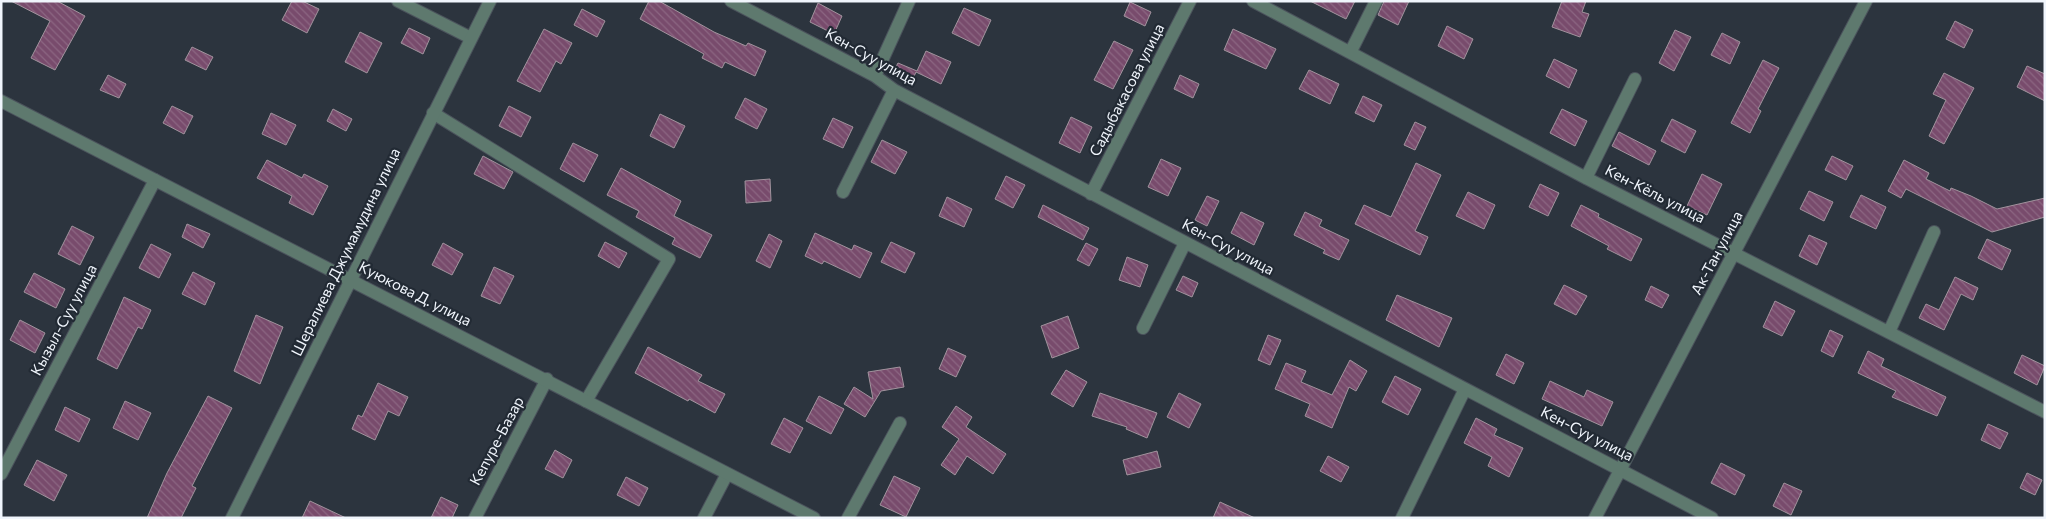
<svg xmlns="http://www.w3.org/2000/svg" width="2046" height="519" viewBox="0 0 2046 519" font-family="Commissioner,sans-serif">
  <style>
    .building { fill: url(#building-back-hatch); stroke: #a1939d }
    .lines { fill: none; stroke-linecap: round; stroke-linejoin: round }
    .minor-casing { stroke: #4b535c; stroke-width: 14 }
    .tertiary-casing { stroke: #4b535c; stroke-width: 14 }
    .minor { stroke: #5e796e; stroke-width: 12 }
    .tertiary { stroke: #5e796e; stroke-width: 12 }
    .labels { text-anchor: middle; stroke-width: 4.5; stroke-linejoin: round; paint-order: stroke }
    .street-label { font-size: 15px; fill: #f0f5fc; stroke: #222a34 }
  </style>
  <defs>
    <pattern id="building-back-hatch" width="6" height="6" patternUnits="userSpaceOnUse" patternTransform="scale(1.25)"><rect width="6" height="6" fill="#784b6c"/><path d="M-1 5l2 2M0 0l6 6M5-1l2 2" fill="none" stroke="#8c6682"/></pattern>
  </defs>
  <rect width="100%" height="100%" fill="#2c343e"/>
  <!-- building -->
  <path class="building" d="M11,1H57L85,16L55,70L31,58L50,21Z
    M292,1H302L319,9L307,33L282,20Z
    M649,1H659L714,32L746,46L748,43L766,51L755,76L725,62L722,68L702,58L704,54L640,19Z
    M1310,1H1355L1346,19Z
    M1384,1H1409L1398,25L1378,15Z
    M1562,1H1586L1582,12L1589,14L1580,37L1552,27Z
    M1130,2L1151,12L1145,26L1124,16Z
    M818,3L842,16L834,34L810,22Z
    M964,8L991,20L979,46L952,33Z
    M582,9L605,21L597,37L574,25Z
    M1955,21L1973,30L1964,48L1946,39Z
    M1447,26L1473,39L1464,59L1438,46Z
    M409,28L430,38L423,54L401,43Z
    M544,29L572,43L561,64L556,61L540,92L517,81Z
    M1233,29L1276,49L1266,69L1224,50Z
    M1675,30L1691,37L1674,71L1659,63Z
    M360,32L382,43L367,73L345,62Z
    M1722,33L1740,42L1730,64L1711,55Z
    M1114,41L1133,50L1113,89L1094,80Z
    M192,47L213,57L206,70L185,60Z
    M926,51L951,62L941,84L916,72L911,83L892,74L898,63L917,71Z
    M1554,59L1577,70L1569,88L1546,76Z
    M1763,60L1779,68L1758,109L1761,111L1750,133L1731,123Z
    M2027,66L2045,74V101L2017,87Z
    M1309,70L1339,84L1330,104L1299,89Z
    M1944,73L1974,88L1944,144L1929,136L1946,100L1933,94Z
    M108,75L126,84L119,98L100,90Z
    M1180,75L1199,84L1193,98L1174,89Z
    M1363,96L1382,105L1374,122L1355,113Z
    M745,98L767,109L757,129L735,118Z
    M172,106L193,116L184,134L163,123Z
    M509,106L531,117L521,137L499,126Z
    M333,109L352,119L346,131L327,121Z
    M1562,109L1587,121L1575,146L1550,133Z
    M271,113L296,125L286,145L262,134Z
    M660,114L685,126L674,148L650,136Z
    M1071,117L1092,127L1080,153L1059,143Z
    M833,118L853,127L843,148L823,139Z
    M1672,119L1696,131L1685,153L1661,141Z
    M1415,122L1426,127L1415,150L1404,145Z
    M1619,132L1656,151L1649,165L1612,146Z
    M882,140L907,152L895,174L871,162Z
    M573,143L598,155L584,182L560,169Z
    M483,156L513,172L504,189L474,174Z
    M1832,156L1853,166L1846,180L1825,170Z
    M1161,159L1181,168L1168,196L1148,187Z
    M267,160L302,178L304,174L328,186L313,215L289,203L292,196L257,178Z
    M1904,160L1929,173L1926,179L1950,191L1951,188L1971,196L1997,209L2045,198V217L1992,232L1906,189L1901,198L1888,191Z
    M1416,163L1441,175L1415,231L1428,237L1420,255L1355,224L1364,205L1391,217Z
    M621,168L681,201L674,216L712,235L700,258L672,244L675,238L636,217L639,211L607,195Z
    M1702,174L1722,184L1707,215L1687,206Z
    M1006,176L1025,185L1013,208L995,199Z
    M770,179L771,201L746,203L745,181Z
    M1540,184L1559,193L1548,216L1529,207Z
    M1809,191L1833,202L1824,221L1800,209Z
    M1468,192L1495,205L1484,229L1456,216Z
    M1861,195L1886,207L1876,229L1850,217Z
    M1207,196L1219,201L1207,226L1195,220Z
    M947,197L972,209L964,227L939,216Z
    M1043,205L1089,228L1083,240L1038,217Z
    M1581,205L1599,214L1598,217L1642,239L1631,261L1607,249L1609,246L1571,226Z
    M1241,212L1264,223L1254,245L1231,233Z
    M1305,212L1322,220L1319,226L1349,240L1339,260L1323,253L1325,250L1294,235Z
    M187,224L210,234L203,248L182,237Z
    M72,226L94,237L80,265L58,254Z
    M815,233L852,250L854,245L872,253L860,278L824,261L822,264L805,256Z
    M769,234L782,241L770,268L756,261Z
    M1809,235L1827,243L1817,265L1799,256Z
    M1987,239L2011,250L2002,270L1978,258Z
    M605,242L627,253L619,268L598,256Z
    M891,242L915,253L905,273L881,262Z
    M443,243L463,254L452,275L432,265Z
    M1086,243L1098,249L1089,266L1077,260Z
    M151,244L171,254L159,278L139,268Z
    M1127,257L1148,265L1140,287L1119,280Z
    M494,267L514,276L500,304L481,296Z
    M193,272L215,283L205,305L182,294Z
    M34,273L65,289L56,308L24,292Z
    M1183,276L1198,283L1192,297L1176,290Z
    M1955,277L1978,288L1973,300L1961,294L1944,330L1919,318L1926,304L1939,310Z
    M1564,285L1587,296L1576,315L1554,304Z
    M1651,286L1669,295L1662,308L1645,300Z
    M1397,295L1452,318L1439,347L1386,320Z
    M124,297L151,310L142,329L138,327L117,369L97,359Z
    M1775,301L1795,311L1782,336L1763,327Z
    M256,315L283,327L260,384L234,371Z
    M1068,316L1079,348L1052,358L1041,326Z
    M20,320L45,333L35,353L10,340Z
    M1830,330L1843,336L1833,357L1821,351Z
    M1268,335L1281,340L1270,365L1258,360Z
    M648,347L702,375L698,381L725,394L715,413L689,399L688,401L635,373Z
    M948,348L966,356L956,377L939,369Z
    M1868,351L1884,359L1881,366L1946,397L1937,416L1892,397L1896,391L1858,373Z
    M1506,354L1524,363L1514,384L1496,375Z
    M2022,355L2045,366L2037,385L2014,373Z
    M1350,360L1367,371L1356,391L1349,387L1332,428L1305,416L1310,404L1275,389L1286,363L1306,371L1301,382L1332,395Z
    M900,367L904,387L881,391L865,417L844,404L854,387L873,399L868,372Z
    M1066,370L1087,382L1073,407L1051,394Z
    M1395,376L1421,389L1408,415L1382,402Z
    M1550,381L1584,397L1587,390L1613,402L1602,426L1542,399Z
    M378,383L408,397L399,416L388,411L375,440L352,429L358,415L362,417Z
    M1100,393L1157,413L1147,438L1126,429L1127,427L1092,416Z
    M1179,393L1201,404L1189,428L1167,417Z
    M208,396L232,408L192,486L196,488L181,518H147L167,473Z
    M819,396L844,409L831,434L806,421Z
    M125,401L151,413L138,440L113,428Z
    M956,406L972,417L966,427L1006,454L993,474L967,456L955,475L941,465L959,439L942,427Z
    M65,407L90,419L79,442L55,430Z
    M784,418L803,428L790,453L771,444Z
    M1476,418L1497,429L1494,435L1523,448L1509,477L1488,466L1492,457L1464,443Z
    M1988,424L2008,433L2000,449L1981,440Z
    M555,450L572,460L563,478L545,469Z
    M1157,451L1161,467L1127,475L1123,460Z
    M1328,456L1349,467L1341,482L1320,471Z
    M37,460L67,475L54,501L24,485Z
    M1721,463L1745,475L1735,495L1711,483Z
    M2027,473L2042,480L2035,495L2020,488Z
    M894,476L920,488L906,517L880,505Z
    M626,477L648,488L639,506L617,495Z
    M1784,483L1802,491L1791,515L1773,506Z
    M441,497L458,505L452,518H431Z
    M310,501L346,518H302Z
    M1220,502L1255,518H1213Z"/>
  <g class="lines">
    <!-- minor casing -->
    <g class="minor-casing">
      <path id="minor" d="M398,1L471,38
        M731,1L875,76L894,90L1712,518
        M1253,1L1586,178L2045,412
        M1351,51L1376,1
        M875,76L909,1
        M433,113L669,259L586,401
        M1586,178L1635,79
        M843,192L894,90
        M1091,194L1190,1
        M1143,328L1185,243
        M1889,332L1934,232
        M1,474L155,180
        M475,518L547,379
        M704,518L727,474
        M848,518L900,423
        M1402,518L1465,389
        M1595,518L1866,1"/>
    </g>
    <!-- tertiary casing -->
    <g class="tertiary-casing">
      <path id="tertiary" d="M1,101L814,518
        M232,518L490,1"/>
    </g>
    <!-- minor -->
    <use href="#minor" class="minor"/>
    <!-- tertiary -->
    <use href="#tertiary" class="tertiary"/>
  </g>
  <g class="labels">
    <!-- street labels -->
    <g class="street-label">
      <text transform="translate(871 57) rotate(29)" y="5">Кен-Суу улица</text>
      <text transform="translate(1127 90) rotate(-63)" y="5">Садыбакасова улица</text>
      <text transform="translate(1655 194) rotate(27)" y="5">Кен-Кёль улица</text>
      <text transform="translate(1228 247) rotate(28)" y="5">Кен-Суу улица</text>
      <text transform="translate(346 252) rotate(-64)" y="5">Шералиева Джумамудина улица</text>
      <text transform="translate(1717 253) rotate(-62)" y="5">Ак-Тан улица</text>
      <text transform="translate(415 294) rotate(27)" y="5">Куюкова Д. улица</text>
      <text transform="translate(64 320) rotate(-62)" y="5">Кызыл-Суу улица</text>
      <text transform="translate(1587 434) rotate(27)" y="5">Кен-Суу улица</text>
      <text transform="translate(497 441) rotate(-62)" y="5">Кепуре-Базар</text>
    </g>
  </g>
  <!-- border -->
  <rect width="2046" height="519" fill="none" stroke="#f0f5fc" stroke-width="5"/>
</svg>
